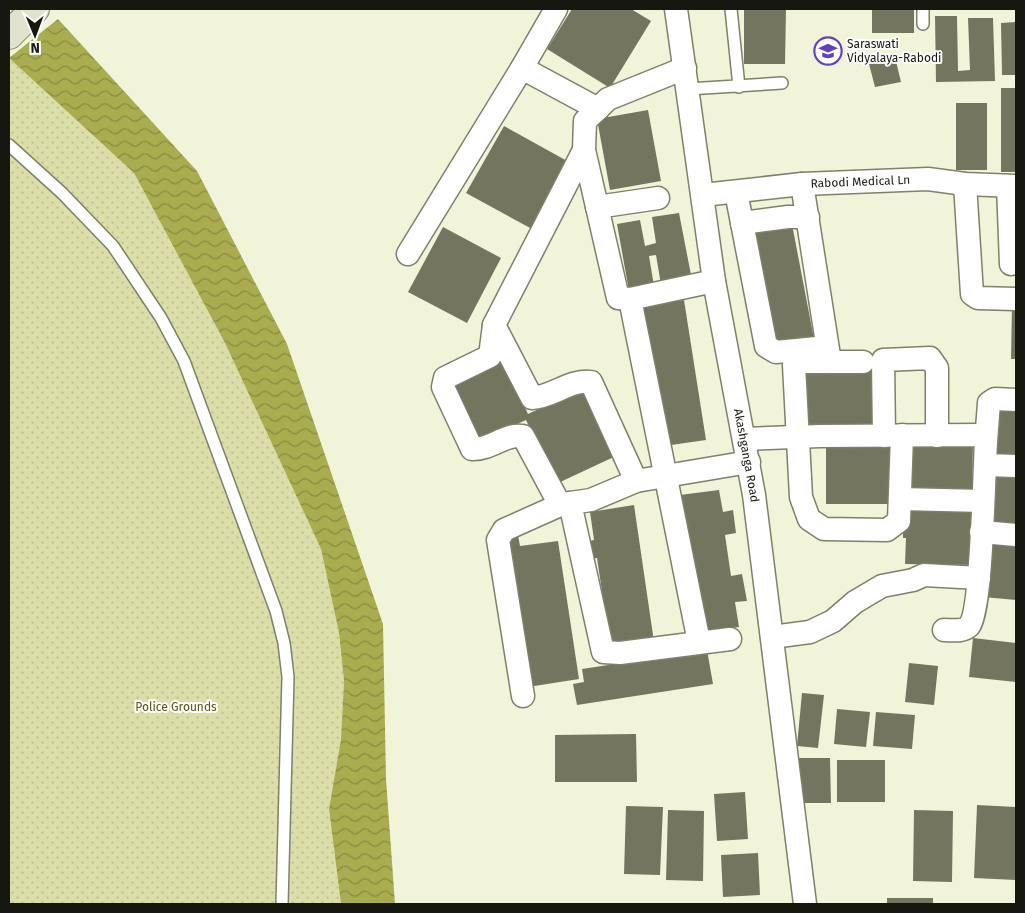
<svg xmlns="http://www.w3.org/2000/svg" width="1025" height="913" viewBox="0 0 1025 913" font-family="'Fira Sans',sans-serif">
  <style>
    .green { fill: url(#green-dots) }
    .water { fill: url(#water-waves) }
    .building { fill: #74755f }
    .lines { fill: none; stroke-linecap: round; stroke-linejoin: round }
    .lane-casing { stroke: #7f8069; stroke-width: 14 }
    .street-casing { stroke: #7f8069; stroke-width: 25 }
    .secondary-casing { stroke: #7f8069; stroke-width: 30 }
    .lane { stroke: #fff; stroke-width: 11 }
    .street { stroke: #fff; stroke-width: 22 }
    .secondary { stroke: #e2e3ce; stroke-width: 28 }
    .labels { text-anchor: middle; stroke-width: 4; stroke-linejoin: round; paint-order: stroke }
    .poi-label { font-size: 12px; fill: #16170e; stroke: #fff; text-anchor: start }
    .street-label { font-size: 12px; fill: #16170e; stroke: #fff }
    .park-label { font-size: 12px; fill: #565712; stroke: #fff }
  </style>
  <defs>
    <pattern id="green-dots" width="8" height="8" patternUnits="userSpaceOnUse" patternTransform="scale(1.25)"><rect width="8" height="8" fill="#dcdea9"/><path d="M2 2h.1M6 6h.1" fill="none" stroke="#bcbe90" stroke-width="1.8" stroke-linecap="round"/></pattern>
    <pattern id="water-waves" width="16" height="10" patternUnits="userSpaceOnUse" patternTransform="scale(1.25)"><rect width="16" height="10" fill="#aaac50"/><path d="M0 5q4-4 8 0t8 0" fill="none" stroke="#898b41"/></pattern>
  </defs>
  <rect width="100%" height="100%" fill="#f2f4da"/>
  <!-- green -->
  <path class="green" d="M9,58L134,173L225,343L321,549L339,633L344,681L341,739L329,809L341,904H9Z"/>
  <!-- water -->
  <path class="water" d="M58,19L197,171L287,344L383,624L386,779L395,904H341L329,809L341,739L344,681L339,633L321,549L225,343L134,173L9,58Z"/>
  <!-- building -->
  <path class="building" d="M572,9H631L651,21L610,88L547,49Z
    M744,9H786L785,64H744Z
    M872,9H914V33H872Z
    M935,16H957L958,71L970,70L968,18H993L995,81L936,82Z
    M1016,22V75H1002L1001,23Z
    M895,57L901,82L875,87L869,64Z
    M1001,88H1016V172H1001Z
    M956,103H987V170H956Z
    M648,110L661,181L610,190L597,119Z
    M504,126L569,162L532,229L466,193Z
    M679,213L692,280L661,285L656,255L649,256L654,286L629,291L617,224L640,220L645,246L656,243L652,217Z
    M791,219L814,339L772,346L754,223Z
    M443,227L501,258L467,323L408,292Z
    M684,300L706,440L664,446L643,306Z
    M1012,303H1016V359H1011Z
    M503,360L528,414L586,387L618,455L556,484L526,420L475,443L448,385Z
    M800,368L879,369L878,431L799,430Z
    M993,403L1016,404V461L991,460Z
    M905,439L973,440L972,497L904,496Z
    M826,441H895V504H826Z
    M992,471L1016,473V530L994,529Z
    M719,490L723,512L733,510L736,533L725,535L731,576L742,574L747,601L735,602L739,627L701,633L680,495Z
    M908,502L977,503L976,565L905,564L906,538H903V520Z
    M634,505L654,642L610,648L594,599L603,598L597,558L590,559L588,541L594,540L590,512Z
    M518,535L520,546L558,541L579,679L528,687L505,537Z
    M989,537L1016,539V600L983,597Z
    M973,638L1016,643V682L969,677Z
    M707,650L713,684L577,705L573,684L584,682L582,669Z
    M909,663L938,666L934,705L905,702Z
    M802,693L824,695L818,748L797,746Z
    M837,709L870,712L866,747L834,744Z
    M876,712L915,715L912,749L873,746Z
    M636,734L637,782H555V735Z
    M799,758H830L831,803H799Z
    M837,760H885V802H837Z
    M745,792L748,839L717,841L714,794Z
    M977,805L1016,807V880L974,878Z
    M626,806L663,807L660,875L624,874Z
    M668,810L704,811L703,881L666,880Z
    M914,810L953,811L952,882L913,881Z
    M758,853L760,895L723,897L721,855Z
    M887,898H933V904H887Z"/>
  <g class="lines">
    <!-- lane casing -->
    <g class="lane-casing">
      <path id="lane" d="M731,9L739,87
        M923,24V9
        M688,89L782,83
        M9,145L62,193L113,246L161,318L184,361L276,611L284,643L288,677L282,904"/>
    </g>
    <!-- street casing -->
    <g class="street-casing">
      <g id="street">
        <path id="s1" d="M676,9L714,281L754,495L805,904"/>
        <path d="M522,68L556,9"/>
        <path d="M685,68L608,99L585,121L584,150L618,298L630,299L699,642"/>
        <path d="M802,184L830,362"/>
        <path d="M965,184L972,294L978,298L1016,299"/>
        <path d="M1008,186L1011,264"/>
        <path d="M736,192L766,346L776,352L817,348"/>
        <path id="s2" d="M703,195L802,184L928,179L965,184L1016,186"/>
        <path d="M597,207L658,198"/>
        <path d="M742,223L788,217H808"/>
        <path d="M408,254L522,68L598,109"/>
        <path d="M630,299L714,281"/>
        <path d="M494,325L532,398C552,397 571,379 591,382L636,481"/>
        <path d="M863,362H799L794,365L801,497L809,519L824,529L887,530L899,521L902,435"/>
        <path d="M884,436L883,360L930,358L937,368V436"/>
        <path d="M744,439L820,436L981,435L986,442C984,471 982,611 969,626C963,632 952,630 944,630"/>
        <path d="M986,442L989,403L995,399L1016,400"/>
        <path d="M985,465L1016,466"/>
        <path d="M900,499L983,501"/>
        <path d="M560,505L523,436C505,433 491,450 472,449L443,387L445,378L490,356L494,325L584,150"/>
        <path d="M981,532L1016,535"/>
        <path d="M772,637L810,632L833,621L855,602L882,586L913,580L924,575L979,578"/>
        <path d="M730,639L620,653L603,652L570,503L591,500L636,481L749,462"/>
        <path d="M523,696L498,540L504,530L560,505L570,503"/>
      </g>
    </g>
    <!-- secondary casing -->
    <g class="secondary-casing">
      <path id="secondary" d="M9,35L35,9"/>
    </g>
    <!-- lane -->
    <use href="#lane" class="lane"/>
    <!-- street -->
    <use href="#street" class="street"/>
    <!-- secondary -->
    <use href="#secondary" class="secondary"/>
  </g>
  <!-- icons -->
  <defs>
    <g id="school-ring" transform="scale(1.4375)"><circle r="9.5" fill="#fff" stroke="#6242bb" stroke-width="1.5"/><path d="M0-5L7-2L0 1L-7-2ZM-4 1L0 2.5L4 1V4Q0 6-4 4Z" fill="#6242bb"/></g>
  </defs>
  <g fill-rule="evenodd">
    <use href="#school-ring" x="828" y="51"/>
  </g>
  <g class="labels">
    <!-- poi labels -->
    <g class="poi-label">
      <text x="847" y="48">Saraswati<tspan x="847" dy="14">Vidyalaya-Rabodi</tspan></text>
    </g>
    <!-- street labels -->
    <g class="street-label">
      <text dy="4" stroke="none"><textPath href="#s2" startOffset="158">Rabodi Medical Ln</textPath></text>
      <text dy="4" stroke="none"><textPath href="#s1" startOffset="452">Akashganga Road</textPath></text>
    </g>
    <!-- park labels -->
    <g class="park-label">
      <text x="176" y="711">Police Grounds</text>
    </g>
  </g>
  <!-- border -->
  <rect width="1025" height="913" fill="none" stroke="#16170e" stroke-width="20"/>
  <!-- north arrow -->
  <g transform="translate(35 35) rotate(179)" stroke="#ffffff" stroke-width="4" paint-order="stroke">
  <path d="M0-4L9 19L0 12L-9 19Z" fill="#16170e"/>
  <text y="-8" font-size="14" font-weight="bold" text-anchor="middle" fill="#16170e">N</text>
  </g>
</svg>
